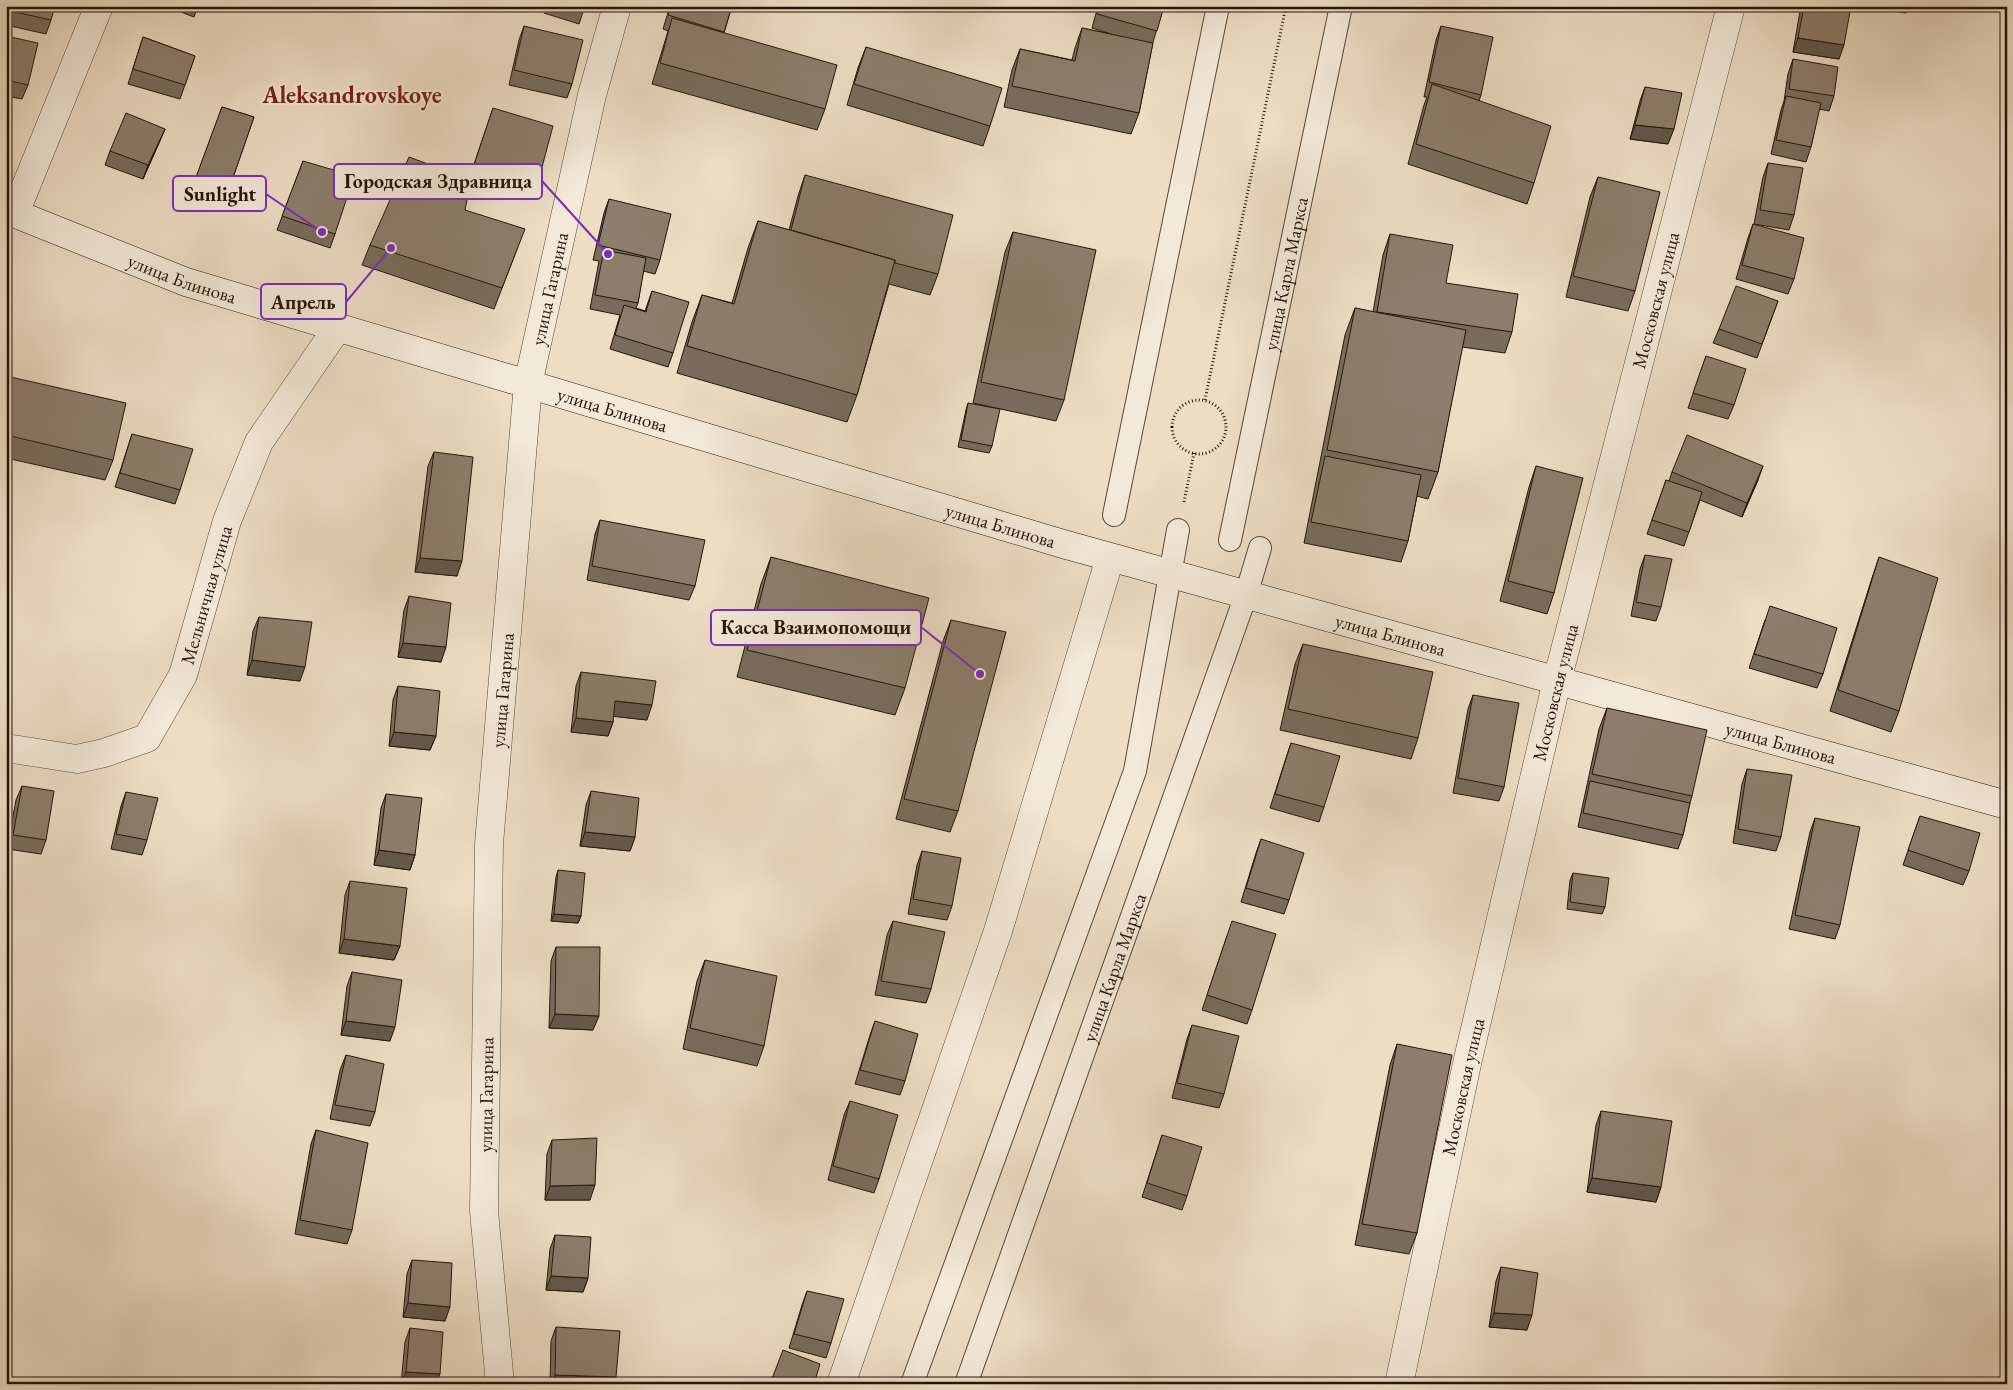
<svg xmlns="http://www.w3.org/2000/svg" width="2013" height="1390" viewBox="0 0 2013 1390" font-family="'EB Garamond',serif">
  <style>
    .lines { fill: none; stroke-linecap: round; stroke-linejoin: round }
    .pedestrian-casing { stroke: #56463a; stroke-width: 24 }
    .minor-casing { stroke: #56463a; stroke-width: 29 }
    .secondary-casing { stroke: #23140b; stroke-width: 29 }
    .path { stroke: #23140b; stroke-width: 3; stroke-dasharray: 1 2.5; stroke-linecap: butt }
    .pedestrian { stroke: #f3e9d9; stroke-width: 22 }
    .minor { stroke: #f3e9d9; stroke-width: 28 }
    .secondary { stroke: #f3e9d9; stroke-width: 28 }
    .wall { fill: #786c5d; stroke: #23140b }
    .shaded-wall { fill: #62584c; stroke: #23140b }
    .building { fill: #8c7d6c; stroke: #23140b }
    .labels { text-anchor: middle; stroke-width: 4; stroke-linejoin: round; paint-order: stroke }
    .street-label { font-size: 19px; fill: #23140b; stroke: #f3e9d9 }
    .district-label { font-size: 24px; font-weight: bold; fill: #7a1f14; stroke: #f3e9d9 }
    .leader { fill: none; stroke: #7b2cbf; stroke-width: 2 }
    .callout-dot { fill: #7b2cbf; stroke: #f3e9d9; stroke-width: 2 }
    .callout { fill: #f3e9d9; stroke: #7b2cbf; stroke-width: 2 }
    .callout-label { font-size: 20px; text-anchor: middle; font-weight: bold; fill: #23140b }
  </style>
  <rect width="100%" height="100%" fill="#edddc5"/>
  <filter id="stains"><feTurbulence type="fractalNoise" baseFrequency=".004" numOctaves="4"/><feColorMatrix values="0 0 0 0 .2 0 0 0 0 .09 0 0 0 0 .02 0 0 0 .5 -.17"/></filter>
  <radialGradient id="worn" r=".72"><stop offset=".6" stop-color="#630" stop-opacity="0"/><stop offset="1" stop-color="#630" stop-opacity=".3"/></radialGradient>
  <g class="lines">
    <!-- pedestrian casing -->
    <g class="pedestrian-casing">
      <g id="pedestrian">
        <path d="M1114,515L1218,6"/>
        <path id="s1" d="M1230,540L1341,6"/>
        <path d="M912,1384L1135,771L1178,530"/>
        <path id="s2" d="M966,1384L1246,595L1260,548"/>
      </g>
    </g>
    <!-- minor casing -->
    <g class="minor-casing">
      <g id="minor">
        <path d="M15,213L99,6"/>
        <path id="s3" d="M6,748L77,759L104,753L147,738L183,675L227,521L259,442L338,327"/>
        <path id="s4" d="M500,1384L484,1211L489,844L528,384L592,95L617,6"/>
        <path d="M841,1384L998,931L1110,558"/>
        <path id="s5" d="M1399,1384L1468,1059L1557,681L1731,6"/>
      </g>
    </g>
    <!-- secondary casing -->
    <g class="secondary-casing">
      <g id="secondary">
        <path id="s6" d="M6,210L186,282L1063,544L2007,805"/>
      </g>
    </g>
    <!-- path -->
    <path class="path" d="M1205,400L1286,6
      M1172 427a27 27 0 1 1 54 0a27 27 0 1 1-54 0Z
      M1184,502L1194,453"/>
    <!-- pedestrian -->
    <use href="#pedestrian" class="pedestrian"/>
    <!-- minor -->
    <use href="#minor" class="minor"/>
    <!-- secondary -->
    <use href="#secondary" class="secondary"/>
  </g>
  <!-- wall -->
  <path class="wall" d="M6,6L51,20L46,34L6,25Z
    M165,6H198L194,17Z
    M546,6H585L579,24L544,13Z
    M670,6H732L724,33L825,109L817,130L652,84L668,31L663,29Z
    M1098,6H1164L1153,42L1139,113L1131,134L1004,107L1012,70L1020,49L1072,60L1075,48L1082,28L1111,34L1092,28Z
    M1500,6H1514L1513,9Z
    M1802,6H1851L1839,59L1793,52L1800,11Z
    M524,26L572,84L567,98L509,85L519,40Z
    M1441,26L1481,95L1479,101L1534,183L1527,204L1408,164L1424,105L1427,97H1424L1436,40Z
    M6,36L28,85L22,99L6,96Z
    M143,37L195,56L180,99L128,84Z
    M866,47L990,126L983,146L847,105L858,68Z
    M1793,59L1834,96L1829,111L1819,109L1811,147L1806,162L1771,154L1781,110L1784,101L1788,74Z
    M1645,87L1668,144L1630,139L1640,101Z
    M222,107L254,117L222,209L188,200Z
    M493,108L538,182L533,196L469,179Z
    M165,129L159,143L143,179L105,165L110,151Z
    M303,161L335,234L330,248L277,230Z
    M1768,163L1794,215L1789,230L1754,224L1763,177Z
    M805,175L938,274L930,295L889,284L857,395L847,422L677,373L692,322L702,295L732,303L748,248L758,221L789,230L798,196Z
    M1598,177L1635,291L1628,311L1566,297L1590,197Z
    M609,199L660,260L655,274L643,271L638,303L636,308L645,311L652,291L673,353L668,367L610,349L620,315L590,309L599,261L593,260L604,213Z
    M465,210L517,249L494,309L362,265L370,245Z
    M1753,224L1794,279L1788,294L1736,279L1748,238Z
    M1013,232L1064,400L1056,421L973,403L1005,252Z
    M1390,234L1446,283L1512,332L1505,353L1462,347L1438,472L1428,499L1417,496L1408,541L1401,562L1304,543L1345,335L1355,308L1373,312L1383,255Z
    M1778,301L1757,358L1713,343L1719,329Z
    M1706,356L1734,405L1728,419L1688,408Z
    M6,376L113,460L105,480L6,458Z
    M968,403L992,446L989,453L958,447L966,410Z
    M132,434L180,490L175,504L115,487Z
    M434,452L457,576L415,572L428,466Z
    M1536,466L1554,593L1547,614L1500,601L1529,487Z
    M1672,472L1758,480L1742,517L1700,500L1684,546L1647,534L1666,480L1669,481Z
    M600,520L695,586L689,600L587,580L595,534Z
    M1645,555L1661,607L1656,621L1631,616L1640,569Z
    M771,557L905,688L895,715L737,677L761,584Z
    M1879,557L1899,711L1891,732L1830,711L1872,578Z
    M409,596L441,662L398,657L404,610Z
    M259,617L300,681L247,675L253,631Z
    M951,620L958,811L950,832L896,819L943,641Z
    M1765,620L1823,674L1817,688L1749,668Z
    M1303,644L1418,738L1411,759L1280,730L1295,664Z
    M581,672L647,720L613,716V722L608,736L571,732L576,686Z
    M398,686L436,736L430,750L389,746L393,700Z
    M1473,695L1504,787L1499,801L1453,793L1468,709Z
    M1607,708L1692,796L1690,803L1683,835L1678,849L1578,827L1599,729Z
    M1291,743L1324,807L1319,822L1270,808L1286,758Z
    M1747,769L1781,837L1776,851L1733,843L1742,784Z
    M22,786L46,840L41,854L7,849L16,800Z
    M591,791L635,837L630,851L580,846L586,805Z
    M126,792L147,840L142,855L111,849L121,806Z
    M386,794L415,855L410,870L374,865L381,808Z
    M1920,816L1969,871L1963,885L1903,865Z
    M1815,818L1840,925L1835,939L1789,929L1810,832Z
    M1261,839L1289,900L1284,914L1241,902L1256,853Z
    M922,851L952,906L947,920L908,914L917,865Z
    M558,870L581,916L578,923L551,921L556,877Z
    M1573,873L1605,907L1602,914L1567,909L1570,880Z
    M350,881L400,946L394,960L339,953L345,895Z
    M893,921L931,989L926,1003L875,995L887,935Z
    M1227,936L1252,1010L1247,1024L1202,1010Z
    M556,947L593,1030L549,1028L551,961Z
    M705,960L764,1046L757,1066L683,1049L697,981Z
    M352,972L390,1041L341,1035L347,986Z
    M875,1021L905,1081L900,1095L855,1084L870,1035Z
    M1192,1025L1224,1094L1219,1108L1172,1098L1187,1039Z
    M1397,1044L1417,1233L1409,1254L1355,1245L1390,1065Z
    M346,1055L375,1112L370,1126L330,1119L340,1070Z
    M850,1101L879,1179L874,1193L828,1180L844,1115Z
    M1601,1111L1661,1187L1656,1202L1587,1192L1596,1125Z
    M316,1130L352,1230L347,1244L295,1234L311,1144Z
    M1162,1135L1187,1196L1182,1210L1142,1197Z
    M552,1140L590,1200H545L547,1154Z
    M555,1235L588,1278L583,1292L546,1290L550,1249Z
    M412,1260L445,1321L403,1317L407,1274Z
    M1501,1267L1527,1330L1489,1327L1496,1281Z
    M807,1291L831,1343L826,1358L789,1348L802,1305Z
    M556,1327L614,1384H550L551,1341Z
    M410,1328L436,1384H401L405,1342Z"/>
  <!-- shaded-wall -->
  <path class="shaded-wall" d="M1859,6H1909L1906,13Z
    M1798,38L1844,45L1839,59L1793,52Z
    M1635,125L1674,129L1668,144L1630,139Z
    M165,129L159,143L143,179L148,165Z
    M1763,466L1758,480L1742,517L1747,503Z
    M420,558L462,561L457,576L415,572Z
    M403,643L446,647L441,662L398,657Z
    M252,660L305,667L300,681L247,675Z
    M615,701L652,705L647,720L610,716Z
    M576,718L613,722L608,736L571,732Z
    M394,732L436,736L430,750L389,746Z
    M585,832L635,837L630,851L580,846Z
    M379,850L415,855L410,870L374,865Z
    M554,914L581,916L578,923L551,921Z
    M344,939L400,946L394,960L339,953Z
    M555,1014L599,1016L593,1030L549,1028Z
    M346,1021L395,1027L390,1041L341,1035Z
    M1592,1178L1661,1187L1656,1202L1587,1192Z
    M595,1185L590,1200H545L550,1186Z
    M551,1276L588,1278L583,1292L546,1290Z
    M408,1303L450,1307L445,1321L403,1317Z
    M1494,1313L1532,1315L1527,1330L1489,1327Z
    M406,1372L440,1374L436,1384H401Z
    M555,1375L616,1377L614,1384H552Z"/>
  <!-- building -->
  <path class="building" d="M6,6H55L51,20L6,10Z
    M573,6H585L584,10Z
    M671,6H732L724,32L668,15Z
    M1099,6H1164L1157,31L1097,14Z
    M1804,6H1851L1844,45L1798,38Z
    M672,18L837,65L825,109L660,63Z
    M524,26L583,40L572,84L514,70Z
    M1441,26L1493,37L1481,95L1429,82Z
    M1082,28L1153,43L1139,113L1012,86L1020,49L1075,61Z
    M6,36L38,43L28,85L6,80Z
    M143,37L195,56L185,85L133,69Z
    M866,47L1002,88L990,126L854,84Z
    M1793,59L1838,67L1834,96L1789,89Z
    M1432,84L1551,126L1534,183L1416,144Z
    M1645,87L1682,93L1674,129L1635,125Z
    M1786,96L1821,103L1811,147L1776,140Z
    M222,107L254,117L227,195L193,185Z
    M493,108L553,126L538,182L474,165Z
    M126,113L165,129L148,165L110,151Z
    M409,157L471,180L465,210L525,229L502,288L370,245Z
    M303,161L354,176L335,234L282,216Z
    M1768,163L1803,168L1794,215L1760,210Z
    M805,175L953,215L938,274L895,263V260L791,230Z
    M1598,177L1660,192L1635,291L1573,276Z
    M609,199L671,214L660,260L598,245Z
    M758,221L895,260L857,395L687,346L702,295L734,304Z
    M1753,224L1804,238L1794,279L1742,265Z
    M1013,232L1096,250L1064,400L981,382Z
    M1390,234L1453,245L1446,283L1518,294L1512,332L1377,312Z
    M604,250L646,258L638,303L595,295Z
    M1736,286L1778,301L1762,344L1719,329Z
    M652,291L689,302L673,353L615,335L624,305L646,312Z
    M1355,308L1466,330L1438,472L1327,450Z
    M1706,356L1746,369L1734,405L1693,393Z
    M6,376L126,403L113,460L6,435Z
    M968,403L1000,409L992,446L961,440Z
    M132,434L193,449L180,490L120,473Z
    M1687,435L1763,466L1747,503L1672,472Z
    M434,452L473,457L462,561L420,558Z
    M1325,456L1421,475L1408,541L1311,522Z
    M1536,466L1583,478L1554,593L1508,581Z
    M1666,480L1702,492L1689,532L1652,520Z
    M600,520L705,540L695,586L592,566Z
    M1645,555L1672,559L1661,607L1636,602Z
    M771,557L929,598L905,688L747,650Z
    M1879,557L1938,578L1899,711L1838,690Z
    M409,596L451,603L446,647L403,643Z
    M1770,606L1837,628L1823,674L1754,654Z
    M259,617L312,622L305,667L252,660Z
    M951,620L1006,632L958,811L904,799Z
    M1303,644L1433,672L1418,738L1288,709Z
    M581,672L656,681L652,705L615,701L613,722L576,718Z
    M398,686L440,691L436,736L394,732Z
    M1473,695L1519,703L1504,787L1458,778Z
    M1607,708L1707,730L1692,796L1592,774Z
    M1291,743L1340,756L1324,807L1275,794Z
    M1747,769L1792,775L1781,837L1738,829Z
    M1590,781L1690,803L1683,835L1583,813Z
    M22,786L54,791L46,840L13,835Z
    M591,791L639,798L635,837L585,832Z
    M126,792L158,798L147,840L116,834Z
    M386,794L422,798L415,855L379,850Z
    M1920,816L1980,833L1969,871L1908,850Z
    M1815,818L1860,827L1840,925L1795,915Z
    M1261,839L1304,853L1289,900L1246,888Z
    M922,851L961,858L952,906L913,899Z
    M558,870L585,873L581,916L554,914Z
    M1573,873L1609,878L1605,907L1570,902Z
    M350,881L407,888L400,946L344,939Z
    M893,921L945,932L931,989L881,981Z
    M1232,921L1276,934L1252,1010L1207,995Z
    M556,947H600L599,1016L555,1014Z
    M705,960L777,976L764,1046L690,1028Z
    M352,972L402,980L395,1027L346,1021Z
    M875,1021L918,1034L905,1081L860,1070Z
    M1192,1025L1239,1036L1224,1094L1177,1083Z
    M1397,1044L1452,1055L1417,1233L1362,1224Z
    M346,1055L384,1064L375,1112L335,1105Z
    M850,1101L898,1115L879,1179L833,1166Z
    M1601,1111L1672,1121L1661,1187L1592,1178Z
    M316,1130L368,1143L352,1230L300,1220Z
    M1162,1135L1202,1147L1187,1196L1147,1183Z
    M597,1138L595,1185L550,1186L552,1140Z
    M555,1235L591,1237L588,1278L551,1276Z
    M412,1260L452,1263L450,1307L408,1303Z
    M1501,1267L1538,1273L1532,1315L1494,1313Z
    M807,1291L844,1299L831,1343L794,1334Z
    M556,1327L620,1331L616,1377L555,1375Z
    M410,1328L443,1332L440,1374L406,1372Z
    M783,1350L820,1364L814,1384H770Z
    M1476,1379L1497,1384H1475Z"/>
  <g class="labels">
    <!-- street labels -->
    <g class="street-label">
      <text dy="7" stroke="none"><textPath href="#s1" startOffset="272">улица Карла Маркса</textPath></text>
      <text dy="7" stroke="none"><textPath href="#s6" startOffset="189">улица Блинова</textPath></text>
      <text dy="7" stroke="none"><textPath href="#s4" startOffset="1100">улица Гагарина</textPath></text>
      <text dy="7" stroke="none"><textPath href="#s5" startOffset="1114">Московская улица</textPath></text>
      <text dy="7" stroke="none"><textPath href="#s6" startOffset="639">улица Блинова</textPath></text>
      <text dy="7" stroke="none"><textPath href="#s6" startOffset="1044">улица Блинова</textPath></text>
      <text dy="7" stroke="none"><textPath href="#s3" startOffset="301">Мельничная улица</textPath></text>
      <text dy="7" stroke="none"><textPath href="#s6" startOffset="1449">улица Блинова</textPath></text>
      <text dy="7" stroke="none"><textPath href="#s4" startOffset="695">улица Гагарина</textPath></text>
      <text dy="7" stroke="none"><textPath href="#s5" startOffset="709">Московская улица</textPath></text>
      <text dy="7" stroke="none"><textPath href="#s6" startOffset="1854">улица Блинова</textPath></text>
      <text dy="7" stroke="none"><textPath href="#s2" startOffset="442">улица Карла Маркса</textPath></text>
      <text dy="7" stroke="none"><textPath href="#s5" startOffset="304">Московская улица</textPath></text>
      <text dy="7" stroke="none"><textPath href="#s4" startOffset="290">улица Гагарина</textPath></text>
    </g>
    <!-- district labels -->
    <g class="district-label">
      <text x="352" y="103">Aleksandrovskoye</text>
    </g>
  </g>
  <!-- callouts -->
  <path class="leader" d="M608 254L542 181M322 232L266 194M391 248L346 302M980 674L921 627"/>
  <g class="callout-dot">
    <circle cx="608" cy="254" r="5"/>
    <circle cx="322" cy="232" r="5"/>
    <circle cx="391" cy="248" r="5"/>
    <circle cx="980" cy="674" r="5"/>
  </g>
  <g class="callout">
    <rect x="334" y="164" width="208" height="35" rx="5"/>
    <rect x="173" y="176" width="93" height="35" rx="5"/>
    <rect x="261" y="284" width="85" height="35" rx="5"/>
    <rect x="711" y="610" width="210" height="35" rx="5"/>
  </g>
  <g class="callout-label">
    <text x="438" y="188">Городская Здравница</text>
    <text x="220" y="201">Sunlight</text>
    <text x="303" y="309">Апрель</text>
    <text x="816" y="634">Касса Взаимопомощи</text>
  </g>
  <!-- margin -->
  <rect width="2013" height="1390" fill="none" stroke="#edddc5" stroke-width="25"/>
  <rect x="8" y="8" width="1998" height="1375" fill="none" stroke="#23140b" stroke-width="2.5"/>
  <rect x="12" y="12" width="1988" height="1365" fill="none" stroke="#23140b"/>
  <rect width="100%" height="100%" filter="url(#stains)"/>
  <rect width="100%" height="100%" fill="url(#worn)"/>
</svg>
